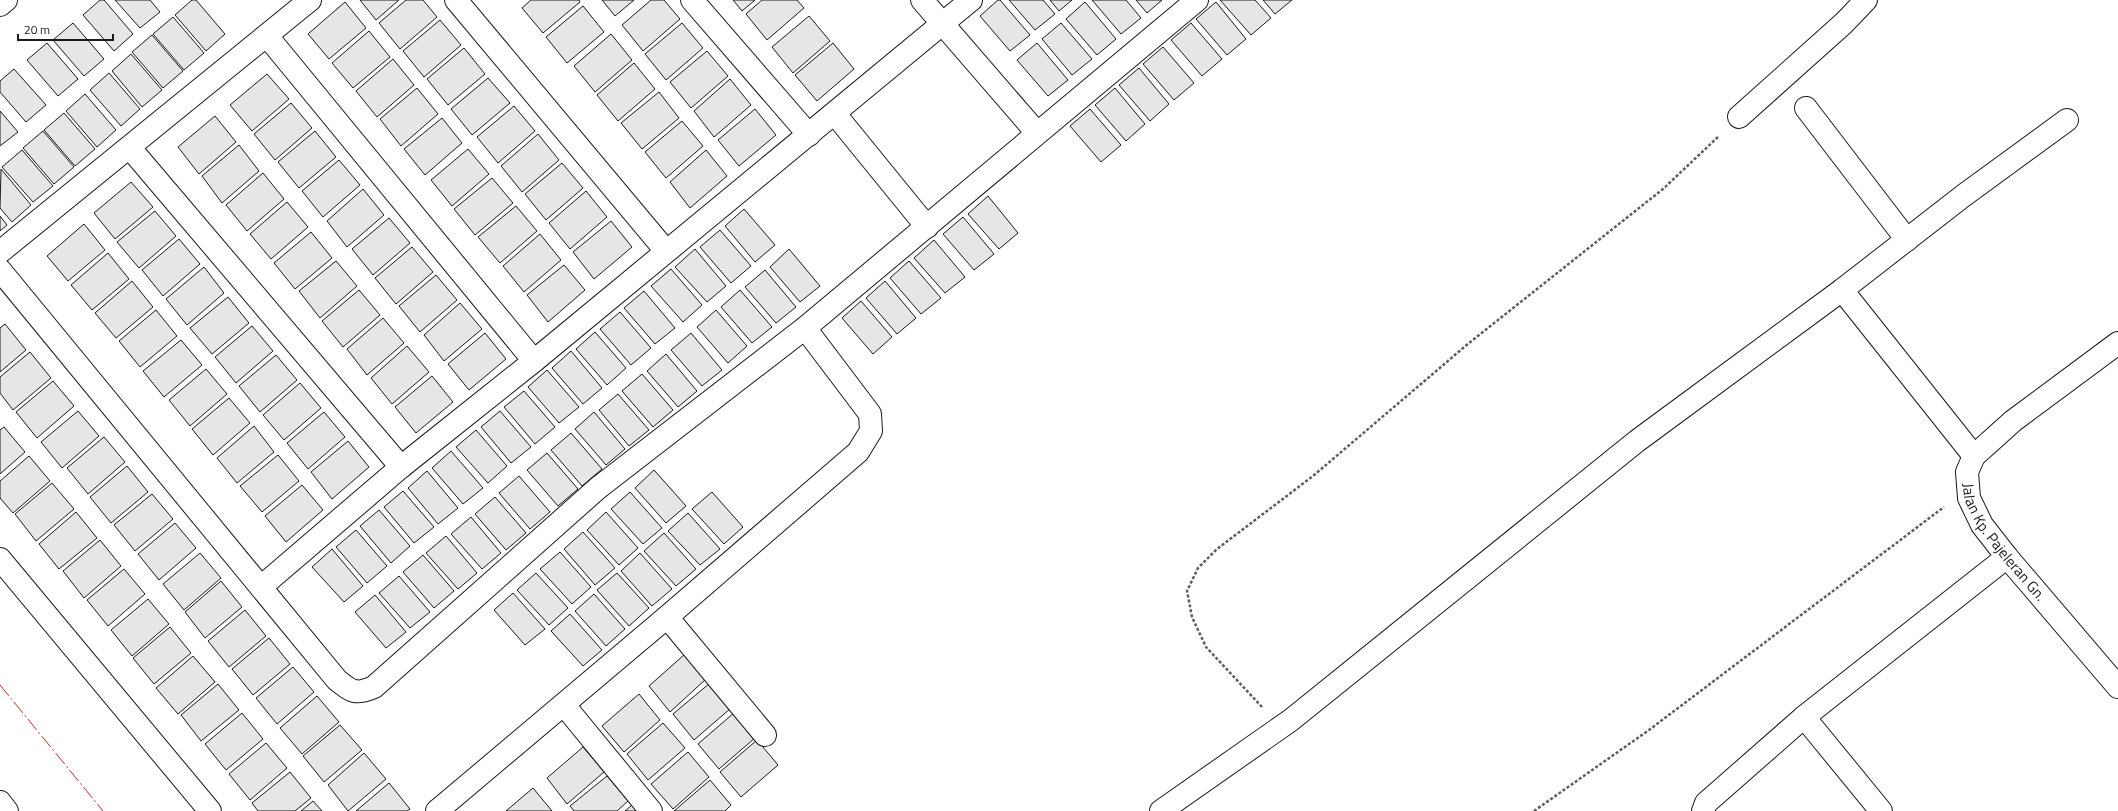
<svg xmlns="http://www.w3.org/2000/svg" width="2118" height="811" viewBox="0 0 2118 811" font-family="'Titillium Web',sans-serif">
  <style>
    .building { fill: #e6e6e6; stroke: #1a1a1a }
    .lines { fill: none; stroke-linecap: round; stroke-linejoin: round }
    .street-casing { stroke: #1a1a1a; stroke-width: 24 }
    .path { stroke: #5f5f5f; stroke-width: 2.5; stroke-dasharray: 3 2; stroke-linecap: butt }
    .street { stroke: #fff; stroke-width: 22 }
    .power { stroke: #c62828; stroke-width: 1; stroke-dasharray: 14 3 2 3; stroke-linecap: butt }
    .labels { text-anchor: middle; stroke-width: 3; stroke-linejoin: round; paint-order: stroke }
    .street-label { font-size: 15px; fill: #1a1a1a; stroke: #fff }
  </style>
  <rect width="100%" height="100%" fill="#fff"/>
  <!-- building -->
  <path class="building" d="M100,0H104L133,34L114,51L83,15Z
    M115,0H150L160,12L140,28Z
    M192,0H196L225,34L206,51L175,15Z
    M360,0H399L376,20Z
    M406,0H423L437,17L400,49L379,23Z
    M531,0H579L580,2L543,33L522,8Z
    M602,0H634L615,16Z
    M651,0H664L680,19L643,51L622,25Z
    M733,0H755L742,11Z
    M762,0H797L804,8L767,40L746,14Z
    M998,0H1000L1030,35L1010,51L980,16Z
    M1009,0H1043L1055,14L1035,30Z
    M1050,0H1072L1059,11Z
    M1092,0H1126L1141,18L1121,34Z
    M1136,0H1162L1147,13Z
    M1220,0H1255L1271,18L1251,35Z
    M1263,0H1292L1275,14Z
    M345,2L366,28L329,59L308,34Z
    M1085,2L1116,39L1097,55L1066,19Z
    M1216,2L1246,39L1227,55L1196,19Z
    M583,6L604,32L567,63L546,37Z
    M809,16L830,41L793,73L772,47Z
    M173,17L204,53L184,70L153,34Z
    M440,20L461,45L424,77L403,51Z
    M73,23L104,59L84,76L53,40Z
    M682,23L703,48L666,80L645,54Z
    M1061,23L1092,59L1072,75L1042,39Z
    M1191,23L1222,59L1202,76L1171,40Z
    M369,31L390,57L353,88L332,63Z
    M611,34L632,60L595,92L574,66Z
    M152,35L183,71L163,88L132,52Z
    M47,43L78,79L58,96L27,60Z
    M833,43L854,69L817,101L795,75Z
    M1037,43L1068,80L1048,96L1017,60Z
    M1163,47L1194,83L1174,100L1143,64Z
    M464,48L485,74L448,105L427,79Z
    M707,51L728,76L691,108L670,82Z
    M131,54L162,90L142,107L112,71Z
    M393,59L414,85L377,117L356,91Z
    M634,63L655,89L618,121L597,95Z
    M1139,68L1169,104L1150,121L1119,85Z
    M14,69L46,105L26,122L0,92V81Z
    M109,73L140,109L121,126L90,90Z
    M267,74L289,99L252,131L230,105Z
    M488,78L510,103L472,135L451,109Z
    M730,79L751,105L714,137L694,111Z
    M417,88L438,114L401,146L380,119Z
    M1115,88L1145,124L1126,141L1095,105Z
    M659,92L679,118L642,149L621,123Z
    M85,94L116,130L97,147L66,111Z
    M291,103L312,128L275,160L254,134Z
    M514,106L535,131L498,163L477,137Z
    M755,109L776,135L739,166L718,140Z
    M1090,109L1121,145L1101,162L1070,126Z
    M0,111L18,132L0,146Z
    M64,113L95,149L75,166L44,130Z
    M215,116L236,142L199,174L178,147Z
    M442,118L462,143L425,175L404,149Z
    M682,121L703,146L666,178L645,152Z
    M43,131L74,167L54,184L23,148Z
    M315,131L336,157L299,188L278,162Z
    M538,134L559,160L522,192L501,166Z
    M239,145L259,171L222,203L202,176Z
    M468,149L489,174L452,206L431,180Z
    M22,150L53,186L33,202L2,167Z
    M706,150L727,176L690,208L670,182Z
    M339,160L360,185L323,217L302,191Z
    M562,163L583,188L546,220L525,194Z
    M1,169L31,205L12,222L0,208Z
    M263,173L284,199L247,231L226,205Z
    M492,178L513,203L475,235L454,209Z
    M131,182L153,207L115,239L94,213Z
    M363,189L384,215L347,247L327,221Z
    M586,191L607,217L570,249L549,223Z
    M988,196L1018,233L999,249L968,214Z
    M287,202L308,227L271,259L250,234Z
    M516,206L537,231L500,263L478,237Z
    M744,209L775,245L755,262L725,226Z
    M155,211L176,236L139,268L117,242Z
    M0,216L7,225L0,231Z
    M963,217L994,254L974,270L943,234Z
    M389,218L410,243L373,275L352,249Z
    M611,221L632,247L594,279L573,252Z
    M84,224L105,250L68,281L47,256Z
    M720,230L751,266L731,283L700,247Z
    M311,232L332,258L295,289L274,263Z
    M540,234L561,260L524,292L503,266Z
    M179,239L200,264L163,296L142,270Z
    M934,240L965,277L945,293L914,258Z
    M412,247L433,272L396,304L375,278Z
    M695,249L726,286L707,302L675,267Z
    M789,249L820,286L800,302L770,267Z
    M108,253L129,279L92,310L71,285Z
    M336,261L357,286L320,318L299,291Z
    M909,261L941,298L921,314L890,278Z
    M564,265L585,290L548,322L527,295Z
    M204,267L224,293L187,325L166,299Z
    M671,269L702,305L683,322L651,286Z
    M765,270L796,307L776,323L745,287Z
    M436,275L457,300L420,332L399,306Z
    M132,281L153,307L116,338L95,313Z
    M885,281L916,318L897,334L866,298Z
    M359,290L380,315L343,347L322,321Z
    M740,290L772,327L752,343L721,307Z
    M644,291L675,328L655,344L624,308Z
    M228,297L249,323L212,354L190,328Z
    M861,301L892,337L873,354L842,318Z
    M460,303L482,329L444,361L424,335Z
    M156,310L177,336L140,367L119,341Z
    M716,310L747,346L728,363L697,327Z
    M620,312L651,348L631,365L600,329Z
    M383,318L404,343L367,375L347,349Z
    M5,324L26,350L0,372V328Z
    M252,326L273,351L236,383L215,357Z
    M595,332L626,368L607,385L576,349Z
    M485,333L506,359L469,390L448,364Z
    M691,333L722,370L702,386L671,350Z
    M181,340L202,365L164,397L143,371Z
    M407,346L429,372L392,404L371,378Z
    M571,351L602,388L583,404L552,368Z
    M30,352L51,378L13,410L0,393V377Z
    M666,354L697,391L678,407L647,371Z
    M276,355L297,380L260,412L239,386Z
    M206,369L227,394L190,426L169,400Z
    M547,370L579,407L559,423L528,387Z
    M642,374L673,410L653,427L622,391Z
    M432,376L453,402L416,433L395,407Z
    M53,381L74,406L37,438L16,412Z
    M300,383L321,408L284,440L263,415Z
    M524,391L555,427L535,444L504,407Z
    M618,394L649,430L629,446L599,410Z
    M229,398L250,423L213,455L192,429Z
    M78,411L99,436L62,468L41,442Z
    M500,411L531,447L511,463L481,427Z
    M324,412L345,437L308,469L287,443Z
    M594,412L625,449L606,465L575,429Z
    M254,426L274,452L237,483L217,458Z
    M4,427L25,452L0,474V430Z
    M476,430L507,466L488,483L456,447Z
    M571,433L602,469L582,486L551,450Z
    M104,437L125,462L88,494L67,468Z
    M348,441L369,467L332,499L311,472Z
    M451,451L483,488L463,504L432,468Z
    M547,453L578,489L558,506L527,470Z
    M278,455L299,481L262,512L240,486Z
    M29,456L50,481L13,513L0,498V481Z
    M127,466L148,492L111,523L90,497Z
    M654,470L686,506L666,523L635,488Z
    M427,471L458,508L438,524L408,488Z
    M519,476L550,512L530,529L499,493Z
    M52,483L74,509L36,541L15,514Z
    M302,485L323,510L286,542L265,516Z
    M403,491L434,527L414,543L384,507Z
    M630,492L662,528L643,544L611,509Z
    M712,492L743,527L724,544L692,509Z
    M152,494L173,519L135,551L114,525Z
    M495,497L526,533L506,550L475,514Z
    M379,510L410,546L391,563L360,526Z
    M76,512L97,538L59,569L39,544Z
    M606,512L638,548L619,565L587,530Z
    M688,513L720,549L700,565L668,531Z
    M471,517L501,553L482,569L451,534Z
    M175,523L196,548L159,580L138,554Z
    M356,530L387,566L367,583L336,547Z
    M583,532L615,568L595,585L564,549Z
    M664,533L696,569L676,586L644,551Z
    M446,536L477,573L458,589L426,553Z
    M100,540L121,566L84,598L63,571Z
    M332,549L363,586L344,602L312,567Z
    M560,552L591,587L572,604L540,569Z
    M200,553L221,578L184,610L163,584Z
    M640,553L672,589L652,606L621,571Z
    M423,555L454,591L434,608L403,572Z
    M124,569L145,594L108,626L87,600Z
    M536,573L568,608L549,625L517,590Z
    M617,573L649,608L629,626L597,590Z
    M399,576L430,612L410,628L379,593Z
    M221,581L242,607L205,638L185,612Z
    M513,593L545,629L525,645L494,610Z
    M594,594L625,629L606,646L575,611Z
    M375,595L406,632L386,648L355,612Z
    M148,599L169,624L132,656L111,630Z
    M245,610L266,636L229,667L208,641Z
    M570,614L602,650L583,666L551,631Z
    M170,627L191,653L154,684L133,658Z
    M269,638L290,664L253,695L232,669Z
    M685,654L706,679L670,712L649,686Z
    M193,656L215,682L178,714L156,688Z
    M293,667L314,692L277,724L256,698Z
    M710,683L731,708L694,740L673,714Z
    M218,684L239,710L201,741L181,715Z
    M639,694L660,720L624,752L602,726Z
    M317,696L339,722L302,754L280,728Z
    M735,712L756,737L719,769L698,744Z
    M242,713L263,739L226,770L205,744Z
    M663,723L685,748L648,780L627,754Z
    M340,725L362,750L324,782L303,756Z
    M757,740L778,765L741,797L720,772Z
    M266,743L287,768L250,800L229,774Z
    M583,747L604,772L567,804L547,778Z
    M688,752L709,777L673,809L651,784Z
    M364,753L386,779L348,811L328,785Z
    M290,772L311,798L295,811H258L252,803Z
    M607,776L628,801L617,811H574L570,806Z
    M710,780L731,805L725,811H674Z
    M389,783L410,809L407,811H356Z
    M533,788L552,811H506Z
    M313,801L322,811H301Z
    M632,805L637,811H625Z"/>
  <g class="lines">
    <!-- street casing -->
    <g class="street-casing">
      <g id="street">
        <path d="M456,0L666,251"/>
        <path d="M692,0L809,135"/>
        <path d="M922,0L1037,133"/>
        <path d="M0,5L6,0"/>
        <path d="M267,36L534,361"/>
        <path d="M1806,108L1907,240"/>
        <path d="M835,114L927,227"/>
        <path d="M1739,117L1844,23L1866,0"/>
        <path d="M130,148L401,467"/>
        <path d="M0,252L310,0"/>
        <path d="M0,270L337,680C352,692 356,695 374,687L598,488L805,328L1197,0"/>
        <path d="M1842,290L1974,456"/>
        <path id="s1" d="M2118,343L2013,421L1974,456L1967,472L1969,498L1982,525L2007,557L2118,687"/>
        <path d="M0,559L210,811"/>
        <path d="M261,587L401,467L534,361L971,0"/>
        <path d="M667,617L765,735"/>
        <path d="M564,705L651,811"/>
        <path d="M1804,717L1881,811"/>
        <path d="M0,802L7,811"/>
        <path d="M437,811L667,617L858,452L871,431L870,414L805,328"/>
        <path d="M1161,811L1291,720L1637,441L1842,290L1963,196L2067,120"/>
        <path d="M1703,811L1706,803L1804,717L2007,557"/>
      </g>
    </g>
    <!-- path -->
    <path class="path" d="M1262,707L1206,647L1192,617L1187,591L1198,568L1217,549L1313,476L1469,343L1663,189L1719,136
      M1534,811L1649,730L1944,507"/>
    <!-- street -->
    <use href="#street" class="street"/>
    <!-- power -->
    <path class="power" d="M0,685L103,811"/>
  </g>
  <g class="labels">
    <!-- street labels -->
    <g class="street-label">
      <text dy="5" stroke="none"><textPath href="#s1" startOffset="282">Jalan Kp. Pajeleran Gn.</textPath></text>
    </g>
  </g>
  <!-- scale -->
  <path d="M18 34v6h95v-6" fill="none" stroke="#1a1a1a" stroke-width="2"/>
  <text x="24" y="34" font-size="12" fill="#1a1a1a" stroke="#ffffff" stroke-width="3" paint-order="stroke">20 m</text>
</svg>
